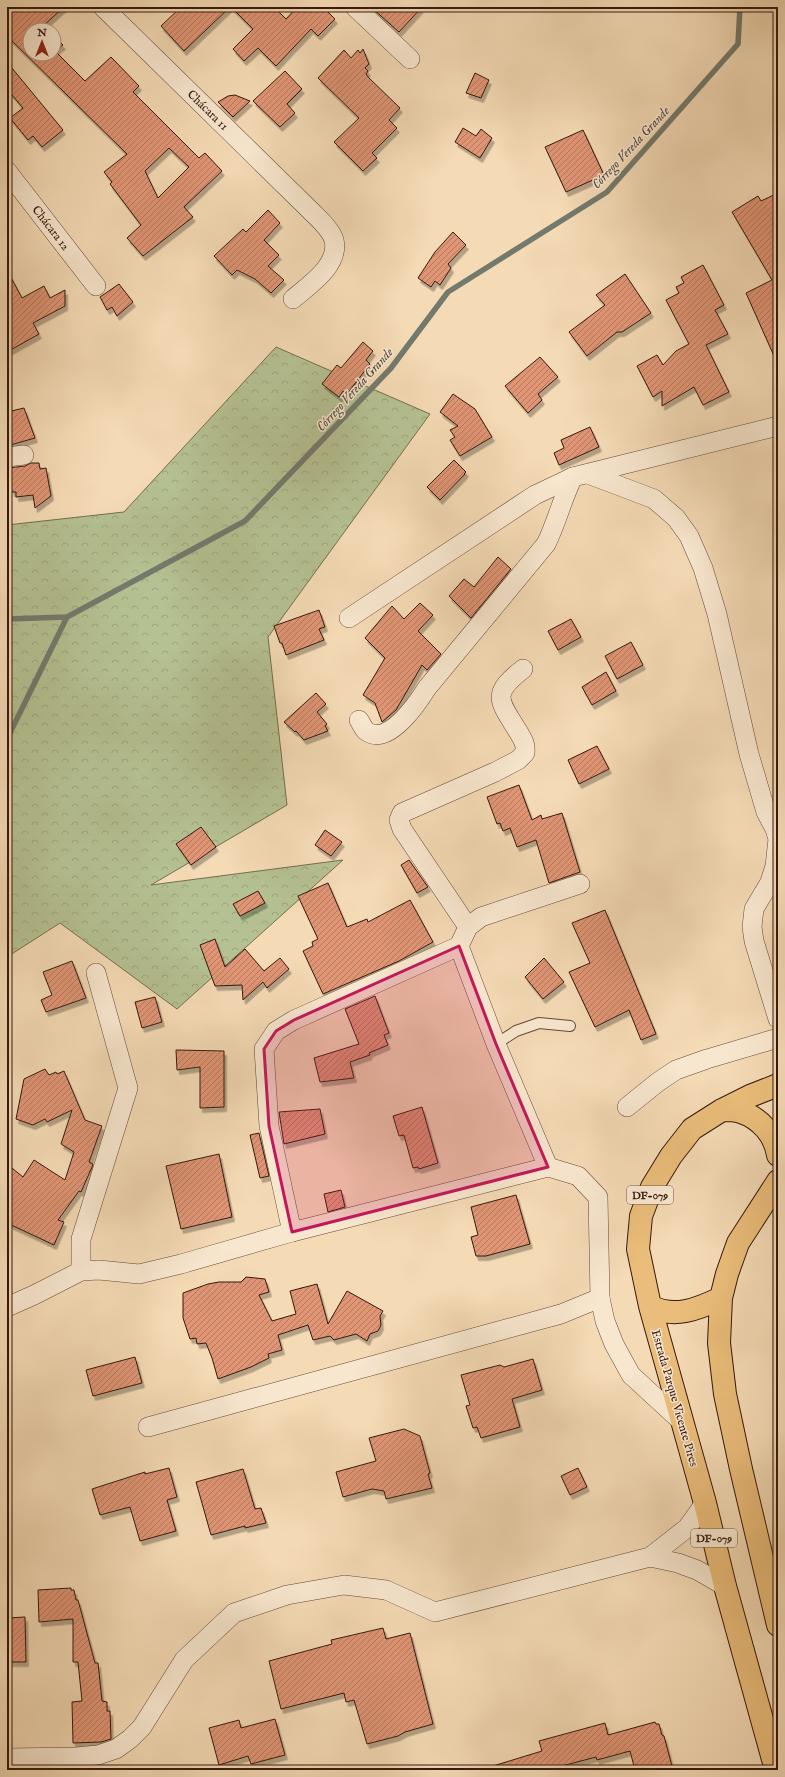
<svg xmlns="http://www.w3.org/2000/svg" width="785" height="1777" viewBox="0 0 785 1777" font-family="'IM FELL English',serif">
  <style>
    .forest { fill: url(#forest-crowns); stroke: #756d50 }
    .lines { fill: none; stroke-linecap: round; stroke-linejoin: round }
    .stream { stroke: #737a6d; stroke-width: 5.5 }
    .building { fill: url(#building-hatch); stroke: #35190f; fill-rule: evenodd; filter: url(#shadow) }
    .lane-casing { stroke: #654938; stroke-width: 12 }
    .street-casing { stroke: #654938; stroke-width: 20 }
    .primary-casing { stroke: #35190f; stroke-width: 24 }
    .lane { stroke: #f8e7cf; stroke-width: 10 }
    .street { stroke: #f8e7cf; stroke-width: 19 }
    .primary { stroke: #eabd7a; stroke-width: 22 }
    .marked { fill: #c2185b; fill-opacity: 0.2; stroke: #c2185b; stroke-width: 3; stroke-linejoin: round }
    .labels { text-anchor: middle; stroke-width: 3; stroke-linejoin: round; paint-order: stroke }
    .shield { fill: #f8e7cf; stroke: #705749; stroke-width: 1 }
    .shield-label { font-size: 11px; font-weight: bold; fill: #35190f }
    .street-label { font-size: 12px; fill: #35190f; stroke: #f8e7cf }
    .water-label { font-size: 13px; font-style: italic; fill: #544a3e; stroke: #f8e7cf }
  </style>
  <defs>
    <pattern id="forest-crowns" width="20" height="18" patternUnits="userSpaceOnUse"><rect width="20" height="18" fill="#b5c192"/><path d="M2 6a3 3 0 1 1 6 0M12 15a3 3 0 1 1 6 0" fill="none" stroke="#9ca57d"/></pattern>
    <pattern id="building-hatch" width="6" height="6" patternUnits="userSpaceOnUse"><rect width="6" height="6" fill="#e09574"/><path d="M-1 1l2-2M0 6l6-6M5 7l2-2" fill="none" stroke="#b6795e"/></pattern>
    <filter id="shadow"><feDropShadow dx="2.5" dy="4.5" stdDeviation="0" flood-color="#0004"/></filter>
  </defs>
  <rect width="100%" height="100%" fill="#f4dab5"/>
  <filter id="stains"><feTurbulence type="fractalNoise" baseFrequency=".005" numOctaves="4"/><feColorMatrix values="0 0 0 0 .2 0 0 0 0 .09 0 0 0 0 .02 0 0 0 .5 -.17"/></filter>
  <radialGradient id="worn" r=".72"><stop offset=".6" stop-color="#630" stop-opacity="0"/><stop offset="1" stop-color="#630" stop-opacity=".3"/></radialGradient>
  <!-- forest -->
  <path class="forest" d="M276,347L430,414L268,637L287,805L151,885L343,860L177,1009L60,923L7,957V525L124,512Z"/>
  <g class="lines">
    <!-- stream -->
    <path class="stream" d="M7,619L67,617
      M7,739L67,617L245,521L391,368L448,292L607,192L738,44L740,7"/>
  </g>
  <!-- building -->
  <path class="building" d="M7,7H64L44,25L49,30H30V54H54V36L63,45L55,51L85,81L111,57L139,86L133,92L199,158L205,153L222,171L184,207L193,217L143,256L127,238L141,225L110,184L112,182L104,172L127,154L7,36ZM169,148L189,167L158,198L145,171Z
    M181,7H230L184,51L161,26Z
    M231,7H274L286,19L297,7H323L335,19L318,36L311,29L276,66L258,48L244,61L233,49L253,29Z
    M371,7H422L399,32Z
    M363,49L369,64L365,68L368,71L366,74L368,77L400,108L389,120L397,128L372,153L377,158L363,171L334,142L359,118L318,78L344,50L351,58L358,50L360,53Z
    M7,62L63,130L42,147L33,136L28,140L10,118L23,108L7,89Z
    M285,71L302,89L287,104L295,113L280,127L253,101Z
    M475,73L489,80L481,98L466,93Z
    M235,95L250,101L233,117L218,102L228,96Z
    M463,128L476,136L481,129L492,138L480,158L455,142Z
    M583,130L604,175L566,192L545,147Z
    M778,193V217L774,219L778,231V365L746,293L772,280L732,212L758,196L761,201Z
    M268,210L280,223L264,240L279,255L268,266L284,280L271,293L255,279L237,270L232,275L214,256L243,229L246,232Z
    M453,232L466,245L448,264L451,268L440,285L435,281L431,287L418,278L435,252Z
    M703,265L724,305L715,310L728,334L706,345L729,392L703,405L694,387L662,406V391L653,397L637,366L657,355L663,365L676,351L689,344L666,300L679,293L676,287L684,283L681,277Z
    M7,270L22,298L44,286L50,298L65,290V306L33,323L39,334L7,352Z
    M625,274L651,313L622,332H617L587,356L569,332L605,305L596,295Z
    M119,284L133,302L117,316L112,307L107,310L100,297Z
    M363,342L373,351L366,360L370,364L347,394L343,391L339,397L322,384L337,365L341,368Z
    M540,357L558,377L538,394L542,400L528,413L505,386Z
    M453,394L475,409L492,437L460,456L450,440L455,437L450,430L458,426L440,412Z
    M24,408L35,438L7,446V412Z
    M590,427L599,447L559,465L554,453L564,448L561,440Z
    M454,460L466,472L464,474H465L440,500L427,487Z
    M31,463H39L40,469L46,468L51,496L35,508L33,495L16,497V492H12L8,468L25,466Z
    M498,557L511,569L471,618L449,596L464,579L474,587Z
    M420,603L433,615L418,631L441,654L427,670L422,665L396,710L382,722L375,703L363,695L385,658L365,638L392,606L404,619Z
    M319,610L325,627L319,629L324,640L286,655L282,643H280L274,626Z
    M571,619L581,637L558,650L548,631Z
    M631,642L643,665L617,679L605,656Z
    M606,672L616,691L592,705L582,687Z
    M316,693L326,704L317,712L327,724L325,726L328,731L304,740L296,731L295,732L284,722Z
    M597,746L609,769L579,784L568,760Z
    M519,785L532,820L541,815L542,819L562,813L580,872L549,883L536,840L517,847L510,828L503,831L500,823L497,824L487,797Z
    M201,827L216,847L191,865L176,844Z
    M325,830L342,842L331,856L315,845Z
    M409,860L428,887L417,893L401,865Z
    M328,883L347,927L367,919L368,922L410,900L433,942L399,961L323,994L303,951L313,946L312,942L318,939L298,896Z
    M258,891L265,903L240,916L233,904Z
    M605,910L656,1034L641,1040L629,1010L595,1027L569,972L590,963L572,923Z
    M215,939L225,967L245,949L264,971L280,958L289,969L267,988L263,982L243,1000L242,985L215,986L200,945Z
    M544,958L564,982L543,999L525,977Z
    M72,961L86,998L46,1012L41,1000L52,995L43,972Z
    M375,996L389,1033L384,1035L388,1045L369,1053L370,1055L350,1062L354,1078L320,1082L314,1058L359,1044L345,1009Z
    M155,997L162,1022L142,1028L135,1002Z
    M176,1050L224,1051V1107L200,1108V1067L177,1070Z
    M45,1069L49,1075L56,1072L57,1074L64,1071L85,1120L102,1126L89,1162L93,1164L92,1167L81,1192L79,1191L58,1220L64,1222L54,1245L7,1223V1164L23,1177L34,1160L65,1180L74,1152L61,1144L72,1110L47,1122L45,1119L33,1125L16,1119L24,1079Z
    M422,1107L438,1163L419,1169L418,1167L413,1168L404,1135L399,1136L393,1116Z
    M320,1109L325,1134L284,1144L279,1112Z
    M259,1133L269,1176L260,1178L250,1135Z
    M219,1154L232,1217L181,1229L166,1166Z
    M341,1190L345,1207L328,1212L324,1194Z
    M516,1195L530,1244L486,1256H476L471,1237L478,1235L471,1207Z
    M246,1277L265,1279L269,1292L259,1295L272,1321L296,1314L290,1291L317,1284L328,1324L347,1291L383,1311L380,1316L381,1325L378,1331L370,1334L367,1341L356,1334L334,1340L330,1336L313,1340L308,1325L278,1335L282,1350L268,1354L269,1358L251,1367L218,1379L212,1358L206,1343L197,1344L196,1338L190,1339L183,1318V1293L208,1284L219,1282H241Z
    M135,1357L142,1383L93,1396L86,1370Z
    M533,1359L542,1390L512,1399L520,1427L481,1438L477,1427L473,1428L466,1406L470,1405L461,1375L500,1365L504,1367Z
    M404,1429L420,1436L430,1473L428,1474L432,1488L386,1499L384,1491L372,1489L343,1497L336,1472L376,1461L369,1438Z
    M169,1468L177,1497L167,1500L176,1531L140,1541L130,1507L100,1515L92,1489L145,1472V1474Z
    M578,1468L587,1487L570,1495L561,1476Z
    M243,1469L255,1509L261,1508L266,1523L245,1528V1526L211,1535L196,1482Z
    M71,1588V1590H74L76,1600H78L95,1663H98L102,1701L107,1702V1711H110L111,1739L101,1742L73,1743L72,1702L82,1701L78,1662H73V1619L39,1622L38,1590Z
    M25,1617L26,1662H7V1618Z
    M383,1628L386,1639L410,1633L433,1724L405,1732L398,1736L367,1744L354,1700L346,1702L344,1693L281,1709L269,1661L332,1644L331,1640Z
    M275,1719L285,1755L251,1764L248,1756L219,1765L209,1728L239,1720L241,1728Z
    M655,1722L656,1724H659L662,1735L664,1736L673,1770H635L630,1751L597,1760L596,1757L562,1766L563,1770H493V1766L542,1751L539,1741L605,1723L608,1735Z"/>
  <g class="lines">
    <!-- lane casing -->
    <g class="lane-casing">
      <path id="lane" d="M496,1044L516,1031L539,1023L570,1026"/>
    </g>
    <!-- street casing -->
    <g class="street-casing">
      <g id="street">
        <path id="s1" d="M103,7L313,213C320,220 331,230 334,240C340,265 309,285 293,299"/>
        <path d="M355,7L410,59"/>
        <path id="s2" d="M7,171L96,286"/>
        <path d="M7,457L24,455"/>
        <path d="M588,474L654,499L676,518L689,536L703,568L717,614L749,754L766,812L775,829L778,839L775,866L770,882L754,909L752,927L754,941L778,1019"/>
        <path d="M349,618L535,495L573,477"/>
        <path d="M359,720C361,723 363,728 366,731C388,747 417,704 427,688L546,544C557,522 562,499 573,477L778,426"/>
        <path d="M468,927L402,829L399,820L402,813L495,772L518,760L525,753C526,744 523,740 519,733C499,700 490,695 523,669"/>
        <path d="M459,946L496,1044L548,1167"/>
        <path d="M627,1107L658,1082L676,1070L707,1059L778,1038"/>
        <path d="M292,1232L269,1126L264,1049L276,1031L294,1020L459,946L468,927L481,917L580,884"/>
        <path d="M81,1271V1239L128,1088L96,973"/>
        <path d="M7,1307L34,1295L81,1271L99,1270L139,1274L181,1264L292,1232L548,1167L578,1176L598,1197L600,1298L605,1321L614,1344L631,1375L681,1421"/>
        <path d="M148,1427L561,1314L600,1298"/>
        <path d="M650,1557L678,1563L697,1570L725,1586"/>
        <path d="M7,1758L76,1757L98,1755L116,1749L130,1739L142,1727L184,1660L234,1613L287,1595L344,1585L386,1590L435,1612L650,1557L687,1528L705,1503"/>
      </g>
    </g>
    <!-- primary casing -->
    <g class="primary-casing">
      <path id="primary" d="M722,1110C728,1110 735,1110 741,1112C760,1118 775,1135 778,1155
        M778,1181L738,1243L727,1274L721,1298L719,1343L725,1394L741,1469L778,1625
        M650,1306C674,1319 698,1309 721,1298
        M776,1770L725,1586L705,1503L650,1306L638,1249L641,1216L652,1187L671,1156L692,1129L722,1110L750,1096L778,1085"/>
    </g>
    <!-- lane -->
    <use href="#lane" class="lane"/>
    <!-- street -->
    <use href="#street" class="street"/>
    <!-- primary -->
    <use href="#primary" class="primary"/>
  </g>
  <!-- marked area -->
  <path class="marked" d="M459,946L496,1044L548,1167L292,1232L269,1126L264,1049L276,1031L294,1020Z"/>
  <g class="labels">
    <!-- shield labels -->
    <g class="shield">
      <rect x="627" y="1186" width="46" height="18" rx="3"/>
      <rect x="691" y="1529" width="46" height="18" rx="3"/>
    </g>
    <g class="shield-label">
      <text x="650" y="1199">DF-079</text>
      <text x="714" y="1542">DF-079</text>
    </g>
    <!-- street labels -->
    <g class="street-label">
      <text dy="4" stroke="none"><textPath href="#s1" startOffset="147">Chácara 11</textPath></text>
      <text dy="4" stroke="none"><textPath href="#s2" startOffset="72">Chácara 12</textPath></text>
      <text transform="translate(675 1398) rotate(74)" y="4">Estrada Parque Vicente Pires</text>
    </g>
    <!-- water labels -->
    <g class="water-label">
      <text transform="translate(630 147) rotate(-47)" y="5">Córrego Vereda Grande</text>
      <text transform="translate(354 389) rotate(-48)" y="5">Córrego Vereda Grande</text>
    </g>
  </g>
  <!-- margin -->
  <rect width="785" height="1777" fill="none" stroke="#f4dab5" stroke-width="24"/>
  <rect x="8" y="8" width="769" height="1761" fill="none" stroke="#35190f" stroke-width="2"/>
  <rect x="12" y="12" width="761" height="1753" fill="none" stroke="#35190f"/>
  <!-- north arrow -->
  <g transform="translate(42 42)"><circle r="19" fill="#f8e7cf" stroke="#aa9582"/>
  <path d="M0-3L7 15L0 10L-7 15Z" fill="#8f2418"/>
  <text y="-6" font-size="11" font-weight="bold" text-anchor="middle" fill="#35190f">N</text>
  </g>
  <rect width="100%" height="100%" filter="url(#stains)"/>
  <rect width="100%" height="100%" fill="url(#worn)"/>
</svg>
